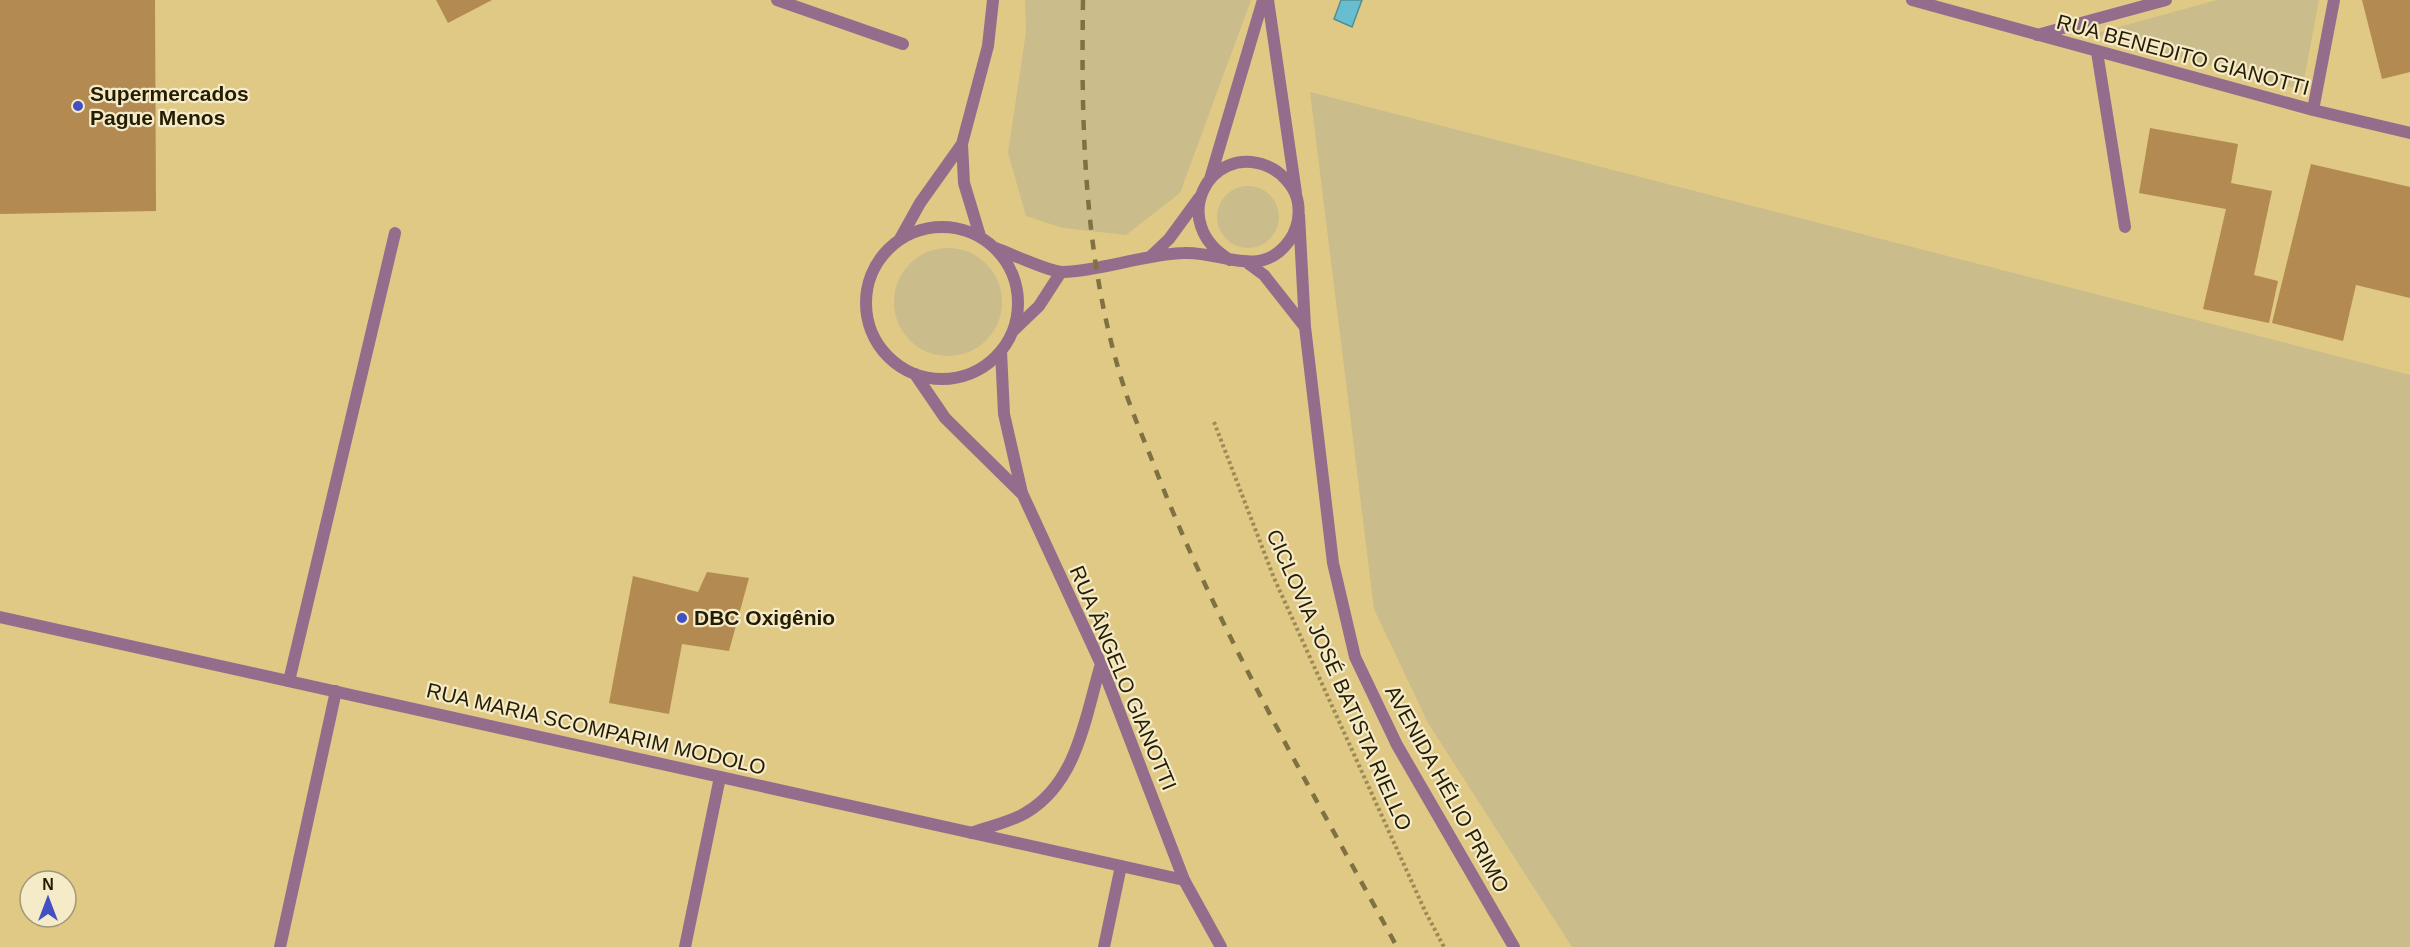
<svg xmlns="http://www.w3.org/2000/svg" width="2410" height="947" viewBox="0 0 2410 947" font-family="Arial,sans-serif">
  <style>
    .green { fill: #cbbc8b }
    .water { fill: #66bed0; stroke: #528e92; stroke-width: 1.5 }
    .building { fill: #b48a53 }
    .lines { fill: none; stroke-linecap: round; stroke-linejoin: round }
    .path { stroke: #9c8b56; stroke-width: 4; stroke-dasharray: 3 3; stroke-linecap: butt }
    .service { stroke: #946d8d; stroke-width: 12 }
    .minor { stroke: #946d8d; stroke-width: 12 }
    .tertiary { stroke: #946d8d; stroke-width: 12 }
    .rail { stroke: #7f7142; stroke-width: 4.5; stroke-dasharray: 10 10; stroke-linecap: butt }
    .poi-dot { fill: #4250c4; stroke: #f5ebc9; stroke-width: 2 }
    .labels { text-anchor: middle; stroke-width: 4.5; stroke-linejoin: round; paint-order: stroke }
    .street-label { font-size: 21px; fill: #251d02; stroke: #f5ebc9 }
    .poi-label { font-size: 21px; font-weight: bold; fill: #251d02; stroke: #f5ebc9; text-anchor: start }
  </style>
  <rect width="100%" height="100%" fill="#dfc985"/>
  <!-- green -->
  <path class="green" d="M1025,0H1251L1180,193L1126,235L1063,228L1026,216L1008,153L1026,32Z
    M2217,0H2319L2302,90L2093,34Z
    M1310,92L2410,375V947H1572L1428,723L1374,609Z
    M1217 217a31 31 0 1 1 62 0a31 31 0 1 1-62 0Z
    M894 302a54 54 0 1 1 108 0a54 54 0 1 1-108 0Z"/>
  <!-- water -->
  <path class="water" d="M1341,0H1362L1352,27L1334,19Z"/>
  <!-- building -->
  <path class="building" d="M0,0H155L156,211L0,214Z
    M436,0H492L448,23Z
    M2362,0H2410V72L2382,79Z
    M2150,128L2238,144L2231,183L2272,191L2254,275L2278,281L2269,323L2203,309L2226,209L2139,193Z
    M2311,164L2410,187V298L2356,285L2343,341L2272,323Z
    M707,572L749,578L729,651L682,644L669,714L609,703L633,576L698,592Z"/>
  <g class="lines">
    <!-- path -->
    <path class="path" d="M1214,422L1274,578L1425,911L1444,947"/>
    <!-- service -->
    <path class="service" d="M289,681L395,233"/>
    <!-- minor -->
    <path class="minor" d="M777,0L903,44
      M1912,0L2313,110L2410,133
      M2037,35L2166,0
      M2097,52L2125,227
      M2313,110L2334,0
      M1184,880L1221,947
      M280,947L336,691
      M685,947L720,777
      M1104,947L1121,866"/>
    <!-- tertiary -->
    <path class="tertiary" d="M1268,0L1296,193
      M1210,179L1263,0
      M1299,215L1305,327L1333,563L1355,657L1397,745L1514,947
      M866 303a76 76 0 1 1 152 0a76 76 0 1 1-152 0Z
      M980,236L964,183L962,144L988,46L993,0
      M900,239L920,203L962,144
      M995,248C1010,253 1049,272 1063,272C1101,271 1145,254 1184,253C1222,251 1261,280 1289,241C1297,230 1300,217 1298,203C1296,188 1282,172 1267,166C1209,143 1167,223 1230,260
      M1150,257L1169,239L1199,198
      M1249,264L1264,275L1305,327
      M1013,331L1039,306L1061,272
      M1001,351L1004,414L1022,493L1101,664L1184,880
      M915,374L945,418L1021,493
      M0,617L1184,880
      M971,833C989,826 1012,822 1027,812C1078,781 1085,717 1101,664"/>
    <!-- rail -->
    <path class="rail" d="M1083,0C1081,128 1084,261 1123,384C1131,410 1142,435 1152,460C1217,630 1310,787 1397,947"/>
  </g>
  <!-- markers -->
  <g class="poi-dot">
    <circle cx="78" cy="106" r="6"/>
    <circle cx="682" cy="618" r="6"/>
  </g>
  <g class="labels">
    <!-- street labels -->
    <g class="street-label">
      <text transform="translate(2183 55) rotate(15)" y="7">RUA BENEDITO GIANOTTI</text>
      <text transform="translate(1123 678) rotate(67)" y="7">RUA ÂNGELO GIANOTTI</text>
      <text transform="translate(1339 680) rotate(66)" y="7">CICLOVIA JOSÉ BATISTA RIELLO</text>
      <text transform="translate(596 729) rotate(13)" y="7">RUA MARIA SCOMPARIM MODOLO</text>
      <text transform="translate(1447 789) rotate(61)" y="7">AVENIDA HÉLIO PRIMO</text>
    </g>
    <!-- poi labels -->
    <g class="poi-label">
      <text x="90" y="101">Supermercados<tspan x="90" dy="24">Pague Menos</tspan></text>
      <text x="694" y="625">DBC Oxigênio</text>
    </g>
  </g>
  <!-- north arrow -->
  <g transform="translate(48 899)"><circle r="28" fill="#f5ebc9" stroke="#a29979" stroke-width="1.5"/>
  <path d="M0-4.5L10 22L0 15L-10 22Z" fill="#4250c4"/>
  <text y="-9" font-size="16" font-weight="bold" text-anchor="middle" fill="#251d02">N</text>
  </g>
</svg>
